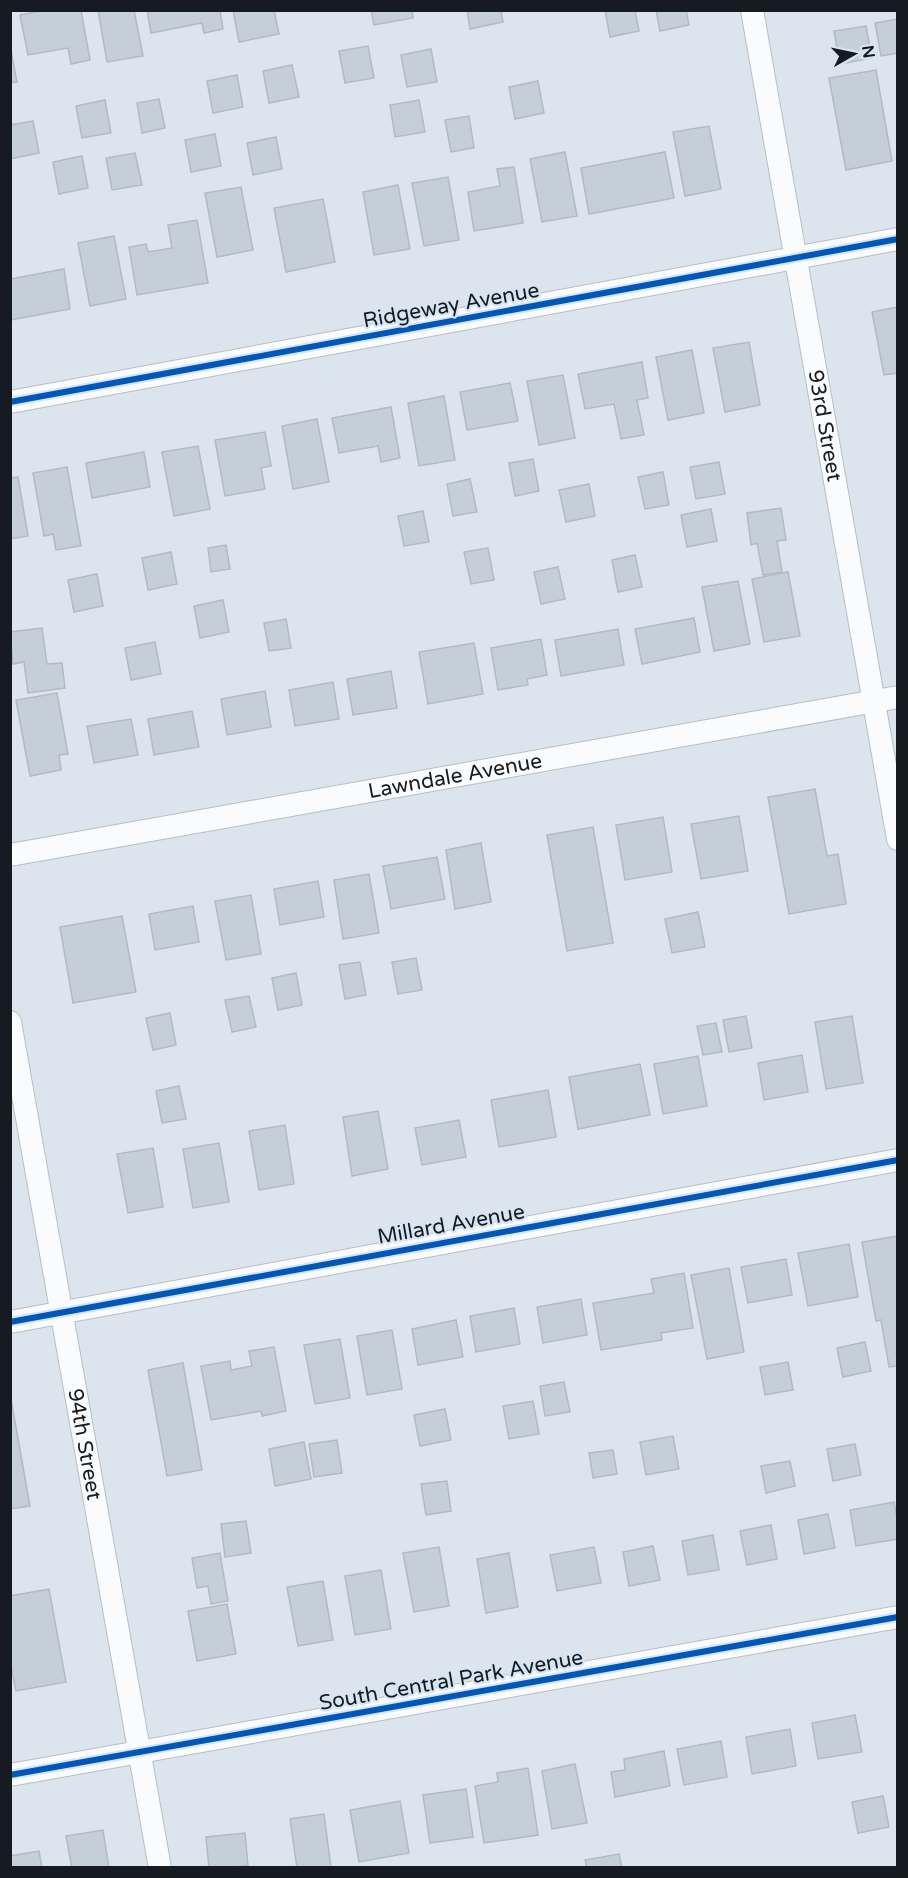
<svg xmlns="http://www.w3.org/2000/svg" width="908" height="1878" viewBox="0 0 908 1878" font-family="'Varela Round',sans-serif">
  <style>
    .building { fill: #c4cfd7; stroke: #b3bac0; stroke-width: 1.5 }
    .lines { fill: none; stroke-linecap: round; stroke-linejoin: round }
    .minor-casing { stroke: #b7bec4; stroke-width: 24 }
    .minor { stroke: #fafbfc; stroke-width: 22 }
    .cycleway-casing { stroke: #d6e5f3; stroke-width: 10 }
    .cycleway { stroke: #0057b8; stroke-width: 6 }
    .labels { text-anchor: middle; stroke-width: 4.5; stroke-linejoin: round; paint-order: stroke }
    .street-label { font-size: 21px; fill: #151b20; stroke: #d6e5f3 }
  </style>
  <rect width="100%" height="100%" fill="#dce5ed"/>
  <!-- building -->
  <path class="building" d="M44,10H81L90,60L71,64L68,48L28,55L20,15Z
    M98,10H134L143,56L107,62Z
    M147,10H220L223,29L204,33L202,23L151,33Z
    M233,10H274L279,34L239,42Z
    M371,10H412L413,18L374,25Z
    M467,10H501L503,22L470,29Z
    M605,10H635L639,31L610,37Z
    M656,10H686L689,25L660,31Z
    M898,19V53L881,56L875,23Z
    M866,26L872,58L840,64L834,31Z
    M10,45L17,82L10,83Z
    M368,46L374,78L345,83L339,51Z
    M431,49L437,82L407,87L401,55Z
    M292,65L299,97L269,103L263,71Z
    M876,70L892,161L846,170L829,78Z
    M237,75L243,107L213,113L207,81Z
    M538,81L544,113L515,119L509,87Z
    M159,99L165,128L142,133L137,103Z
    M105,100L111,133L82,138L76,106Z
    M419,100L425,132L395,137L390,105Z
    M469,116L474,148L451,152L445,120Z
    M33,121L39,153L10,159V125Z
    M709,126L721,189L685,196L673,132Z
    M215,134L221,166L191,172L185,140Z
    M276,137L282,169L253,175L247,143Z
    M565,152L577,216L542,222L530,159Z
    M665,152L674,198L589,214L581,168Z
    M135,153L142,185L112,190L106,158Z
    M82,156L88,188L59,194L53,162Z
    M514,167L523,223L474,231L468,192L500,186L497,169Z
    M448,177L459,240L424,246L412,183Z
    M398,185L410,249L374,255L363,192Z
    M241,187L253,250L217,257L205,193Z
    M323,199L335,262L286,272L274,208Z
    M197,220L208,283L137,295L129,247L146,244L148,252L172,248L168,225Z
    M114,236L126,299L90,306L78,243Z
    M64,269L70,309L10,320V279Z
    M898,307V373L884,375L872,312Z
    M749,342L760,405L725,412L713,348Z
    M692,350L704,413L668,420L656,357Z
    M642,362L648,398L637,400L644,435L621,439L614,404L585,409L578,374Z
    M563,375L575,438L539,445L527,381Z
    M510,383L518,421L467,430L460,392Z
    M444,396L455,460L419,466L408,403Z
    M391,407L400,458L381,462L378,446L339,453L332,418Z
    M317,419L329,482L293,489L282,426Z
    M265,432L271,466L261,468L265,489L225,496L215,440Z
    M198,446L210,509L174,516L162,452Z
    M144,452L150,487L92,498L86,463Z
    M533,459L539,491L515,496L509,463Z
    M719,462L725,494L696,499L690,467Z
    M67,467L81,546L56,550L53,534L44,536L33,473Z
    M663,472L669,505L645,509L638,477Z
    M18,477L28,536L10,539V478Z
    M470,479L477,512L453,516L447,484Z
    M589,484L595,516L566,522L559,490Z
    M781,508L786,540L777,541L782,572L763,575L757,543L751,545L747,513Z
    M711,509L717,541L687,547L681,515Z
    M423,511L429,542L404,546L398,516Z
    M226,545L230,569L211,572L208,548Z
    M488,548L494,580L471,584L464,552Z
    M171,552L177,584L148,590L142,558Z
    M635,555L642,587L618,592L612,560Z
    M558,567L565,599L541,604L534,572Z
    M788,572L800,636L764,642L752,579Z
    M97,574L103,606L74,612L68,580Z
    M738,581L750,644L714,651L702,587Z
    M223,600L229,632L200,638L194,606Z
    M694,618L700,652L642,664L635,629Z
    M286,619L291,648L269,651L264,623Z
    M42,628L47,664L62,663L65,688L28,693L24,662L13,664L10,632Z
    M618,629L624,665L561,676L555,640Z
    M541,639L547,675L527,679L528,685L498,690L491,648Z
    M155,642L161,674L131,680L125,648Z
    M474,643L483,694L428,704L419,652Z
    M391,671L397,708L353,715L347,679Z
    M333,682L339,719L295,726L289,690Z
    M265,691L271,727L227,735L221,699Z
    M57,693L68,754L59,755L61,770L30,776L16,700Z
    M192,711L199,747L154,755L148,719Z
    M131,719L138,755L94,763L87,726Z
    M815,789L827,856L838,854L846,904L789,914L768,797Z
    M739,816L748,871L701,879L691,824Z
    M663,817L672,872L625,880L616,825Z
    M593,827L613,943L567,951L547,835Z
    M481,843L491,902L455,909L446,850Z
    M437,857L445,899L391,909L383,866Z
    M369,874L379,933L343,939L334,880Z
    M318,881L324,917L280,925L274,889Z
    M251,895L261,954L226,960L215,901Z
    M193,906L199,942L155,950L149,914Z
    M698,912L705,947L672,953L665,919Z
    M122,916L136,992L73,1003L60,927Z
    M416,958L422,990L398,994L392,962Z
    M360,962L366,995L345,999L339,965Z
    M296,973L302,1005L278,1010L272,978Z
    M249,996L256,1027L232,1032L225,1000Z
    M170,1013L176,1045L153,1050L146,1018Z
    M746,1016L752,1048L729,1052L723,1020Z
    M852,1016L863,1083L826,1089L815,1022Z
    M716,1023L722,1052L703,1055L697,1026Z
    M802,1055L808,1092L764,1100L758,1063Z
    M698,1056L707,1106L663,1114L654,1064Z
    M640,1064L650,1115L578,1129L569,1077Z
    M179,1086L186,1119L162,1123L156,1091Z
    M548,1090L556,1137L499,1147L491,1100Z
    M378,1111L388,1169L352,1176L343,1117Z
    M459,1120L466,1157L422,1165L415,1128Z
    M285,1125L294,1184L259,1190L249,1131Z
    M219,1143L229,1202L193,1208L183,1149Z
    M153,1148L163,1207L128,1213L117,1154Z
    M898,1236V1366L889,1367L881,1320L876,1321L862,1242Z
    M849,1244L858,1297L808,1306L798,1253Z
    M786,1259L792,1295L748,1303L741,1267Z
    M729,1268L744,1352L707,1359L691,1275Z
    M684,1273L693,1328L661,1333L662,1340L601,1350L593,1303L654,1293L651,1279Z
    M581,1299L587,1335L543,1343L537,1307Z
    M514,1308L520,1344L476,1352L470,1316Z
    M456,1320L463,1357L418,1365L412,1329Z
    M392,1330L402,1389L367,1395L357,1336Z
    M340,1339L350,1398L315,1404L304,1345Z
    M865,1342L871,1371L843,1377L837,1348Z
    M274,1347L286,1411L262,1416L261,1411L211,1420L201,1366L230,1361L231,1370L252,1366L249,1351Z
    M788,1362L793,1390L765,1395L760,1367Z
    M183,1363L202,1470L167,1476L148,1370Z
    M564,1382L570,1412L545,1416L540,1386Z
    M11,1399L30,1506L10,1509V1399Z
    M533,1401L539,1434L509,1439L503,1406Z
    M445,1409L451,1440L420,1446L414,1415Z
    M673,1436L679,1469L646,1475L640,1442Z
    M337,1440L342,1473L314,1477L309,1444Z
    M304,1442L311,1479L275,1486L269,1449Z
    M855,1444L861,1475L833,1481L827,1449Z
    M613,1450L617,1474L593,1478L589,1453Z
    M790,1461L795,1486L766,1493L761,1466Z
    M447,1481L451,1511L426,1515L421,1484Z
    M894,1502L898,1523V1539L856,1546L850,1510Z
    M828,1514L835,1548L804,1554L798,1520Z
    M246,1521L251,1553L225,1557L221,1524Z
    M771,1525L777,1559L747,1565L740,1531Z
    M713,1535L719,1570L688,1575L682,1541Z
    M653,1546L660,1580L629,1586L623,1552Z
    M439,1547L449,1606L414,1612L403,1553Z
    M594,1547L601,1583L557,1591L550,1555Z
    M220,1553L228,1601L211,1604L208,1586L197,1588L192,1558Z
    M509,1553L518,1607L486,1613L477,1559Z
    M381,1570L391,1629L355,1635L345,1576Z
    M323,1581L333,1640L298,1646L287,1587Z
    M49,1589L66,1682L16,1691L10,1662V1596Z
    M227,1604L236,1654L197,1661L188,1611Z
    M855,1715L862,1752L818,1759L812,1723Z
    M790,1729L796,1766L752,1774L746,1737Z
    M721,1741L727,1777L684,1785L677,1749Z
    M664,1751L670,1786L615,1797L611,1772L625,1770L624,1759Z
    M575,1764L587,1823L552,1829L542,1771Z
    M528,1768L538,1835L484,1843L475,1786L498,1782L497,1773Z
    M466,1789L473,1837L430,1843L423,1795Z
    M883,1796L889,1827L858,1833L852,1802Z
    M400,1801L409,1853L359,1862L350,1810Z
    M324,1814L331,1868H297L290,1819Z
    M103,1830L109,1868H72L66,1836Z
    M245,1833L248,1866L209,1868L206,1837Z
    M39,1851L42,1868H10V1856Z
    M619,1854L622,1868H587L585,1860Z"/>
  <g class="lines">
    <!-- minor casing -->
    <g class="minor-casing">
      <g id="minor">
        <path id="s1" d="M752,10L898,839"/>
        <path d="M10,402L898,239"/>
        <path id="s2" d="M10,855L898,697"/>
        <path id="s3" d="M10,1022L160,1868"/>
        <path d="M10,1322L898,1160"/>
        <path d="M10,1775L898,1617"/>
      </g>
    </g>
    <!-- minor -->
    <use href="#minor" class="minor"/>
    <!-- cycleway casing -->
    <g class="cycleway-casing">
      <path id="cycleway" d="M10,402L898,239
        M10,1322L898,1160
        M10,1775L898,1617"/>
    </g>
    <!-- cycleway -->
    <use href="#cycleway" class="cycleway"/>
  </g>
  <g class="labels">
    <!-- street labels -->
    <g class="street-label">
      <text transform="translate(451 305) rotate(-10)" y="7">Ridgeway Avenue</text>
      <text dy="7" stroke="none"><textPath href="#s1" startOffset="422">93rd Street</textPath></text>
      <text dy="7" stroke="none"><textPath href="#s2" startOffset="452">Lawndale Avenue</textPath></text>
      <text transform="translate(451 1224) rotate(-10)" y="7">Millard Avenue</text>
      <text dy="7" stroke="none"><textPath href="#s3" startOffset="429">94th Street</textPath></text>
      <text transform="translate(451 1680) rotate(-10)" y="7">South Central Park Avenue</text>
    </g>
  </g>
  <!-- border -->
  <rect width="908" height="1878" fill="none" stroke="#151b20" stroke-width="24"/>
  <!-- north arrow -->
  <g transform="translate(854 54) rotate(81)" stroke="#d6e5f3" stroke-width="4.5" paint-order="stroke">
  <path d="M0-4.5L10 22L0 15L-10 22Z" fill="#151b20"/>
  <text y="-9" font-size="16" font-weight="bold" text-anchor="middle" fill="#151b20">N</text>
  </g>
</svg>
